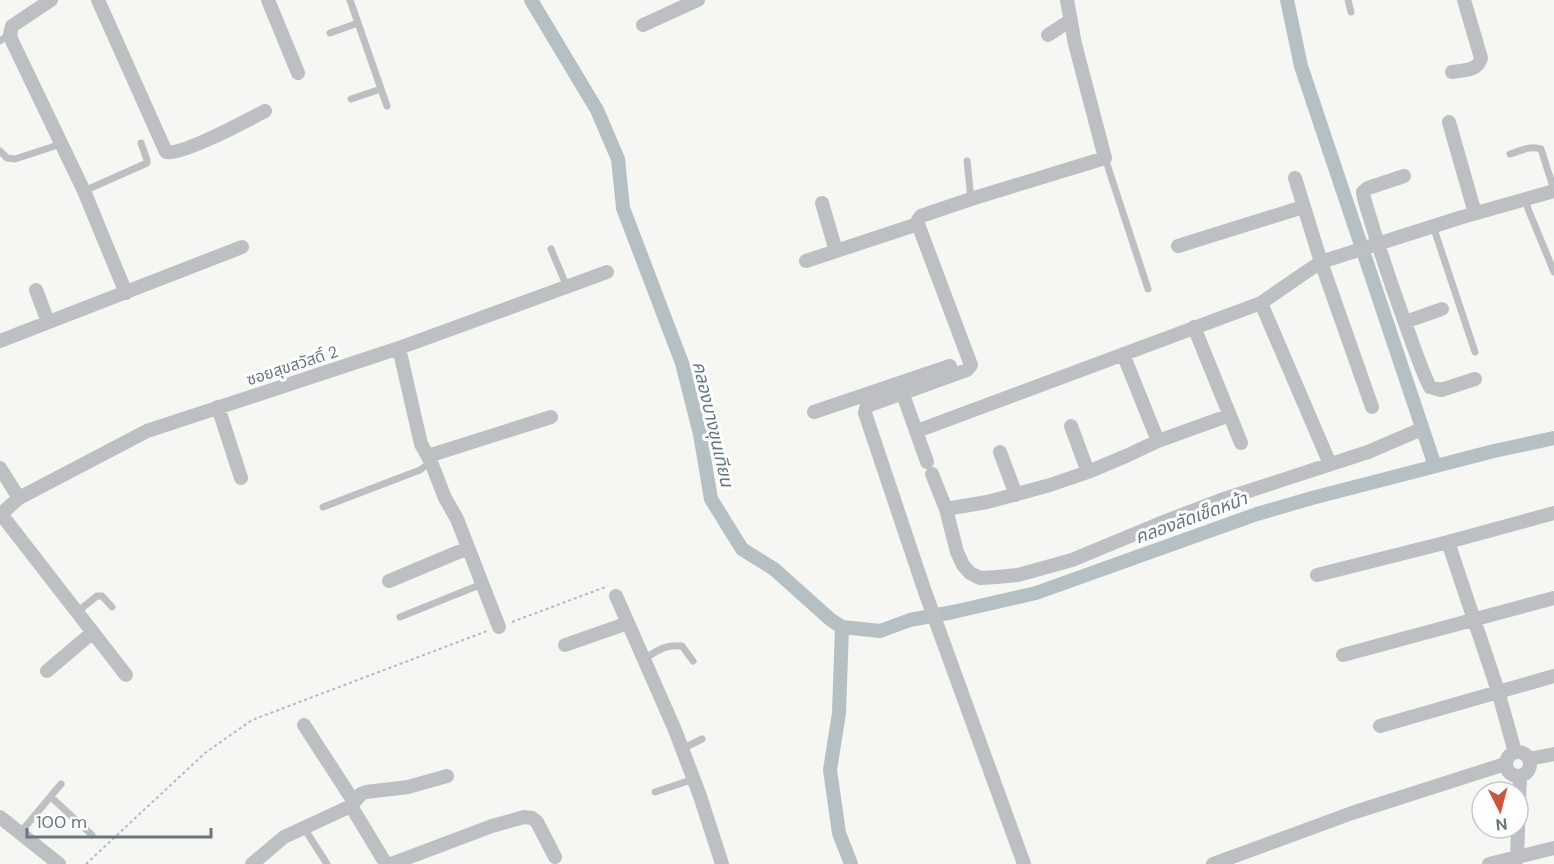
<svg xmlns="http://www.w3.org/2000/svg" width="1554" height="864" viewBox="0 0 1554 864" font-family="'DM Sans','Noto Sans Thai',sans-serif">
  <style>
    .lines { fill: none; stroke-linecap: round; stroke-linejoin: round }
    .canal { stroke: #b4c0c3; stroke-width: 14 }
    .path { stroke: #b6b9bc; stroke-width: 2; stroke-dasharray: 3 3; stroke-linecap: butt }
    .service { stroke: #bcc0c3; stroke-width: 7 }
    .minor { stroke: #bcc0c3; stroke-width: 14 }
    .labels { text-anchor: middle; stroke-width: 6; stroke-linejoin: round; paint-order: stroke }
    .street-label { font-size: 16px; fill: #697781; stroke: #fff }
    .water-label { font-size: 18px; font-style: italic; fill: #64777d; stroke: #fff }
  </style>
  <rect width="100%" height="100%" fill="#f6f6f3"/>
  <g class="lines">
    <!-- canal -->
    <path class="canal" d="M531,0L597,110L618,159L623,208L682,363L700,434L711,499L742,549L774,569L831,620L842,627L880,631L910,620L953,612L1036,593L1257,514L1312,498L1494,451L1554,438
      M1287,0L1301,66L1435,466
      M842,627L839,713L830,770L839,833L851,864"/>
    <!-- path -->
    <path class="path" d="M512,622L608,586
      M86,864L205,753L252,720L487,631"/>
    <!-- service -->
    <path class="service" d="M350,0L387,106
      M1348,0L1351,12
      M330,33L358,23
      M0,41L10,34
      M351,99L381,89
      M0,151L7,158L15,159L61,144
      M1510,154C1520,151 1531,145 1541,149L1554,190
      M1105,158L1148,289
      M967,161L971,199
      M84,191L147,163V160L141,143
      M1524,199L1554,272
      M1433,226L1475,352
      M551,249L567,287
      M323,507L420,470L431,462
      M77,612L97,596H102L112,607
      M400,617L482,584
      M644,659C657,651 665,644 682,646L693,661
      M682,749L702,739
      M655,792L694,779
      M51,797L92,835
      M304,828L327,864
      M20,833L61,784"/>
    <!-- minor -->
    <path class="minor" d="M51,0L12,26L10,34L12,41L84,191L126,293
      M98,0L166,152C181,156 248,120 265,111
      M268,0L298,73
      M643,25L698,0
      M1048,35L1071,20
      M1452,72C1464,70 1478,71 1481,58L1464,0
      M1449,122L1475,213
      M1404,176L1368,188L1363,192L1364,198C1377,243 1392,287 1408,331C1415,350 1421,369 1430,387L1441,390L1475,379
      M1295,178L1321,262L1372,407
      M822,203L836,251
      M1178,246L1303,207
      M806,261L918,224
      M36,290L48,322
      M1261,303L1330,464
      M1405,322L1442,309
      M1194,327L1241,443
      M0,341L242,247
      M399,348L421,444L431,462L445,498L457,519L499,627
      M1123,354L1158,441
      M905,400L927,462
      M218,407L241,478
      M814,412L950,366
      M1071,426L1088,472
      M917,431L1261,303L1306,272L1321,262L1459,218L1554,191
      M1000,452L1016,495
      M428,456L551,417
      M0,468L19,498
      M932,474L946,509L957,552L963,565L970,573L980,578L997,577L1018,575L1072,560L1166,521L1221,500L1368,452L1417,431
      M946,509L987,502L1050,485L1088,472L1126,456L1158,441L1230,415
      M1,514L126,675
      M0,515L19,498L147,431L399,348L607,272
      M1448,542L1498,691L1515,752
      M1317,575L1448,542L1554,513
      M389,581L468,548
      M616,596L628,623
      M565,645L628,623L675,730L700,796L722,864
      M1343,655L1554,598
      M47,671L93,632
      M304,725L354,802
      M1380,726L1554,676
      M1506 764a12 12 0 1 1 24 0a12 12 0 1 1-24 0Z
      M1529,759L1554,754
      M351,806L361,794L366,792L408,787L447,776
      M0,817L59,864
      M252,864L284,837L351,806L386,864
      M391,864L492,826L524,817L532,818L537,822L555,857
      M1024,864L924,589L865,413L866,408L870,405L967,370L971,365L918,224V220L921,216L971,199L1105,158L1075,44L1067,0
      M1213,864L1352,813L1505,764
      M1489,864L1554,848
      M1515,864L1517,857L1520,777"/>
  </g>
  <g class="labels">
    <!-- street labels -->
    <g class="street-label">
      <text transform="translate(292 365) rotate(-18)" y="6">ซอยสุขสวัสดิ์ 2</text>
    </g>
    <!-- water labels -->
    <g class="water-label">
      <text transform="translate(713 424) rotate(77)" y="6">คลองบางขุนเทียน</text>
      <text transform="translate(1191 518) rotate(-20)" y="6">คลองลัดเช็ดหน้า</text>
    </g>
  </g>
  <!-- north arrow -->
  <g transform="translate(1500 810) rotate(174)"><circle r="28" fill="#ffffff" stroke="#c3c9cd" stroke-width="1.5"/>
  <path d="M0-4.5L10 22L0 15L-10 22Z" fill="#ce553b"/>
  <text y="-9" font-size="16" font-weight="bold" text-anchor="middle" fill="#697781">N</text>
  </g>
  <!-- scale -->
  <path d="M27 828v9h184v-9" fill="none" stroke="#697781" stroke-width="3"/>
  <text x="36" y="828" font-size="18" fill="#697781" stroke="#ffffff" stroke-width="4.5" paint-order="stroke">100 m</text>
</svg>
